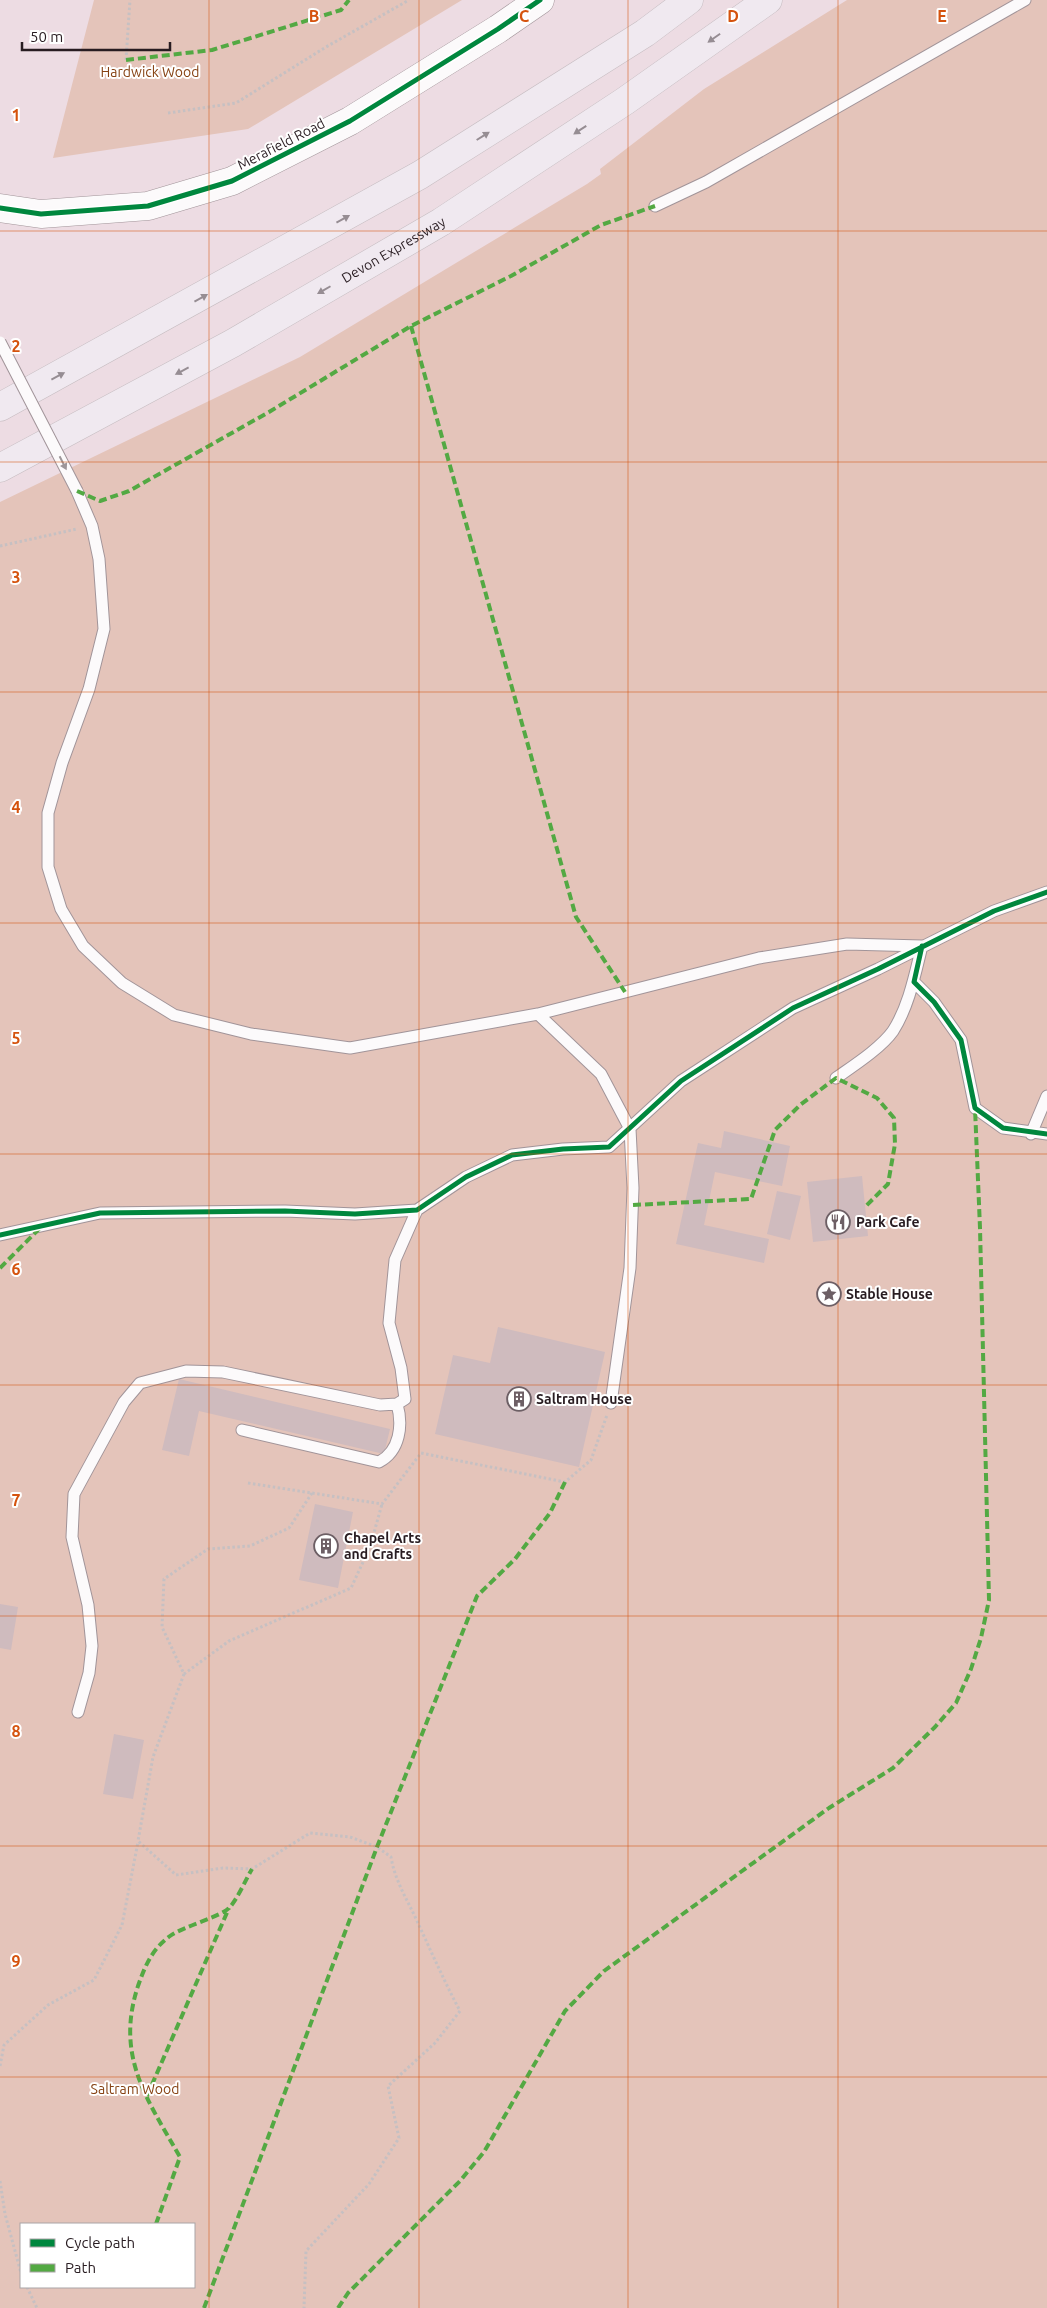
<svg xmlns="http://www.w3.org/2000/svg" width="1047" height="2308" viewBox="0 0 1047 2308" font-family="Ubuntu,sans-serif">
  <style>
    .green { fill: #e4c4ba; fill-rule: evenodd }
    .building { fill: #cfbbbe }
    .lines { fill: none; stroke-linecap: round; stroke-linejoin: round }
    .service-casing { stroke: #a19499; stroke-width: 13 }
    .tertiary-casing { stroke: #a19499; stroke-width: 29 }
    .trunk-casing { stroke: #c5bcc0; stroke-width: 29 }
    .path { stroke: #c6c0c2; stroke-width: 3; stroke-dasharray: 2.5 2.5; stroke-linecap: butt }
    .service { stroke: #fcfafb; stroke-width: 11 }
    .tertiary { stroke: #fcfafb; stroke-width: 28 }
    .trunk { stroke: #f0e9f0; stroke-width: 28 }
    .service-bridge-casing { stroke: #a19499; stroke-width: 13; stroke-linecap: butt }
    .service-bridge { stroke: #fcfafb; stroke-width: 11 }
    .quiet { stroke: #53a943; stroke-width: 4; stroke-dasharray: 8 4; stroke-linecap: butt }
    .cycleway-casing { stroke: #fff; stroke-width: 8 }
    .cycleway { stroke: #00873e; stroke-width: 5 }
    .oneway { fill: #968d93 }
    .oneway2 { fill: #9d9699 }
    .grid { fill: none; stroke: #d5530e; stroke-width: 1; stroke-opacity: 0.55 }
    .labels { text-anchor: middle; stroke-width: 4; stroke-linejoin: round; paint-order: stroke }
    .park-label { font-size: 14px; fill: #864213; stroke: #fff }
    .street-label { font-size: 14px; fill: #281c21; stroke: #fff }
    .poi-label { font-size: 14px; font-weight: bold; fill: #281c21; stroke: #fff; text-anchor: start }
    .grid-label { font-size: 16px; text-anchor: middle; font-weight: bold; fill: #d5530e; stroke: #fff; stroke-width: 4; stroke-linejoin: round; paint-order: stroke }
  </style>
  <rect width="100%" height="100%" fill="#eddce3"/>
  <!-- green -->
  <path class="green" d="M94,0H462L248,129L53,158Z
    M847,0H1047V2308H0V502L300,357L587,184L601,174L600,169L704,89ZM21,2224H194V2287H21Z"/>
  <!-- building -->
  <path class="building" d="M724,1131L790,1146L782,1186L715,1172L704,1225L769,1239L764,1263L676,1244L698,1143L721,1148Z
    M862,1176L868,1236L813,1242L807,1182Z
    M777,1191L801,1196L790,1240L767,1234Z
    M498,1327L605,1352L579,1467L435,1434L453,1355L490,1363Z
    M179,1379L390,1429L384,1454L199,1411L189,1456L162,1450Z
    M315,1504L353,1512L338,1588L299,1580Z
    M0,1604L18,1607L11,1650L0,1648Z
    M114,1734L144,1740L133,1799L103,1794Z"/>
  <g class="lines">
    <!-- service casing -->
    <g class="service-casing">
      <path id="service" d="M655,206L706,182L1025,0
        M77,491L92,526L99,559L104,629L89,689L62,763L48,813V867L61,909L83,946L122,983L174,1015L251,1034L350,1048L538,1014L759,958L847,944L922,946
        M914,982L934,1002L961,1040L975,1108L1003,1128L1047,1134
        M538,1014L601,1074L630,1129L633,1188L630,1268L611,1403
        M836,1078C853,1066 881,1048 893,1031C909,1006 915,974 922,946
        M1031,1134L1047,1096
        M0,1235L100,1213L285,1211L355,1214L417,1210L466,1177L512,1155L563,1149L609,1147L681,1081L793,1008L878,969L994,911L1047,892
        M242,1430L379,1462C400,1451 403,1425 397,1404
        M78,1712L89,1673L92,1646L88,1605L72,1537L74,1494L124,1402L140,1383L186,1371L223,1372L380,1405L397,1404L405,1399L401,1368L389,1323L395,1260L417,1210"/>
    </g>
    <!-- tertiary casing -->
    <g class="tertiary-casing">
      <path id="tertiary" d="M0,208L41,214L148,206L232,181L350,121L498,29L540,0"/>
    </g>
    <!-- trunk casing -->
    <g class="trunk-casing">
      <g id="trunk">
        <path d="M0,407L420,175L645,33L689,0"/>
        <path id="s1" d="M0,468L233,343L441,222L625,101L768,0"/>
      </g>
    </g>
    <!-- path -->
    <path class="path" d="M126,60L130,0
      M168,113L236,103L326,47L409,0
      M0,546L77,529
      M248,1483L382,1504L421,1453L565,1482L591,1460L607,1415
      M312,1493L289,1528L250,1546L208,1549L164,1579L162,1627L184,1674L229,1641L351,1588L370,1547L382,1504
      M184,1674L153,1757L138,1841L176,1875L223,1868L252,1869L310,1833L350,1837L377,1847L391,1857C395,1881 407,1899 417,1921C431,1951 444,1981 460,2011L435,2043L388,2086L399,2138L369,2184L306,2251L304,2308
      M0,2066L4,2045L48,2005L94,1980L122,1925L138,1842
      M0,2181L5,2214L21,2273
      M27,2287L37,2308"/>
    <!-- service -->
    <use href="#service" class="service"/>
    <!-- tertiary -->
    <use href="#tertiary" class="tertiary"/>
    <!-- trunk -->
    <use href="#trunk" class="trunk"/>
    <!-- service-bridge casing -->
    <g class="service-bridge-casing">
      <path id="service-bridge" d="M0,342L77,491"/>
    </g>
    <!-- service-bridge -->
    <use href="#service-bridge" class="service-bridge"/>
    <!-- quiet -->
    <path class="quiet" d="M126,60L212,50L341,10L349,0
      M411,326L576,917L625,992
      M77,491L100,501L129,491L269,412L411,326L511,276L601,225L655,206
      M633,1205L751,1199L775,1130L800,1105L836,1078L877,1098L894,1118L895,1144L888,1184L865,1207
      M0,1268L41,1227
      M147,2096L229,1908
      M156,2224L180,2157C147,2099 115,2056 138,1986C145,1966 152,1949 170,1936C184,1926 220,1917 229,1908C237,1900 246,1879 252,1869
      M204,2308L377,1847L477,1596L515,1559L550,1513L565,1482
      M338,2308L348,2293L460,2181L484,2152L565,2011L604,1971L829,1808L893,1768L935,1727L956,1703L971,1669L981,1638L989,1600L980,1228L975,1108"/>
    <!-- cycleway casing -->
    <g class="cycleway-casing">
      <path id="cycleway" d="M0,208L41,214L148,206L232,181L350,121L498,29L540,0
        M922,946L914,982L934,1002L961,1040L975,1108L1003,1128L1047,1134
        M0,1235L100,1213L285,1211L355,1214L417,1210L466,1177L512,1155L563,1149L609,1147L681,1081L793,1008L878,969L994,911L1047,892"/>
    </g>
    <!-- cycleway -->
    <use href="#cycleway" class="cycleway"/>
  </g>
  <!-- one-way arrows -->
  <defs><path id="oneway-solid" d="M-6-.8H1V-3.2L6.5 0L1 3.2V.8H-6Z" transform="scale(1.25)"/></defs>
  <g class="oneway">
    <use href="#oneway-solid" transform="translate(714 38) rotate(145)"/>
    <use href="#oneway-solid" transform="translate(580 130) rotate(147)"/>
    <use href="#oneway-solid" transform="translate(483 136) rotate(-32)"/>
    <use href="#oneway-solid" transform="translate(343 219) rotate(-29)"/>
    <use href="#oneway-solid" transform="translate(324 290) rotate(150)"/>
    <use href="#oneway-solid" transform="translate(201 298) rotate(-29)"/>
    <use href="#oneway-solid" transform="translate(182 371) rotate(152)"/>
    <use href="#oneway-solid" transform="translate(58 376) rotate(-28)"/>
  </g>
  <use class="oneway2" href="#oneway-solid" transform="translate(63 463) rotate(63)"/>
  <!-- grid -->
  <path class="grid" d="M209,0V2308M419,0V2308M628,0V2308M838,0V2308M0,231H1047M0,462H1047M0,692H1047M0,923H1047M0,1154H1047M0,1385H1047M0,1616H1047M0,1846H1047M0,2077H1047"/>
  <!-- icons -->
  <defs>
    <g id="restaurant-ring" transform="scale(1.25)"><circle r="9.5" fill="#fff" stroke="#6d5f65" stroke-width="1.5"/><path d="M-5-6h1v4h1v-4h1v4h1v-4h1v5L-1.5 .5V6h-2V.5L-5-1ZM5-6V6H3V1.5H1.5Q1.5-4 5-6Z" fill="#6d5f65"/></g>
    <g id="sight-ring" transform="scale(1.25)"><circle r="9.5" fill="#fff" stroke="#6d5f65" stroke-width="1.5"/><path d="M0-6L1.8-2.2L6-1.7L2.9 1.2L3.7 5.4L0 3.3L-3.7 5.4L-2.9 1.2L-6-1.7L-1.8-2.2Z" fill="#6d5f65"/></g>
    <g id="building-ring" transform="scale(1.25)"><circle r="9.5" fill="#fff" stroke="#6d5f65" stroke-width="1.5"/><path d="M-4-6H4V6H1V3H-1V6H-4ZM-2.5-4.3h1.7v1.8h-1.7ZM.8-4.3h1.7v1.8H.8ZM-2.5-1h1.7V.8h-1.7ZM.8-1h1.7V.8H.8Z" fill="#6d5f65"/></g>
  </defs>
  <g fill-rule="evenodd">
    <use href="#restaurant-ring" x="838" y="1222"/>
    <use href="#sight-ring" x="829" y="1294"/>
    <use href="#building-ring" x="519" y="1399"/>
    <use href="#building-ring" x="326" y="1546"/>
  </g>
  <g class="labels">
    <!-- park labels -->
    <g class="park-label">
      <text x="150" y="77">Hardwick Wood</text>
      <text x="135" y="2094">Saltram Wood</text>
    </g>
    <!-- street labels -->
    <g class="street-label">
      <text transform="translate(281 144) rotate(-27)" y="5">Merafield Road</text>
      <text dy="5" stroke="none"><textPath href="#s1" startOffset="450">Devon Expressway</textPath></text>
    </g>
    <!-- poi labels -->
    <g class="poi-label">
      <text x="856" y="1227">Park Cafe</text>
      <text x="846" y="1299">Stable House</text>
      <text x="536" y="1404">Saltram House</text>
      <text x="344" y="1543">Chapel Arts<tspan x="344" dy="16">and Crafts</tspan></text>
    </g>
  </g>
  <g class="grid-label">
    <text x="314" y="22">B</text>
    <text x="524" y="22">C</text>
    <text x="733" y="22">D</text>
    <text x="942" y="22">E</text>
    <text x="16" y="121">1</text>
    <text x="16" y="352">2</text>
    <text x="16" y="583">3</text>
    <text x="16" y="813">4</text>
    <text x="16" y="1044">5</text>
    <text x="16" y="1275">6</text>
    <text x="16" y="1506">7</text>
    <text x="16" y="1737">8</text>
    <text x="16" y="1967">9</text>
  </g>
  <!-- legend -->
  <rect x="20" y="2223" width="175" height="65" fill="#ffffff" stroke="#a9a4a6"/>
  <rect x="30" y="2239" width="25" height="8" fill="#00873e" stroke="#a9a4a6"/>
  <text x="65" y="2248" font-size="15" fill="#281c21">Cycle path</text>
  <rect x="30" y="2264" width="25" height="8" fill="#53a943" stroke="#a9a4a6"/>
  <text x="65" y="2273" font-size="15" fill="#281c21">Path</text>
  <!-- scale -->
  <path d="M22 42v8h148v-8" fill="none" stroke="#281c21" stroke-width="2.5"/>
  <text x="30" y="42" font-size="15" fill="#281c21" stroke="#ffffff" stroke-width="4" paint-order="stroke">50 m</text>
</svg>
